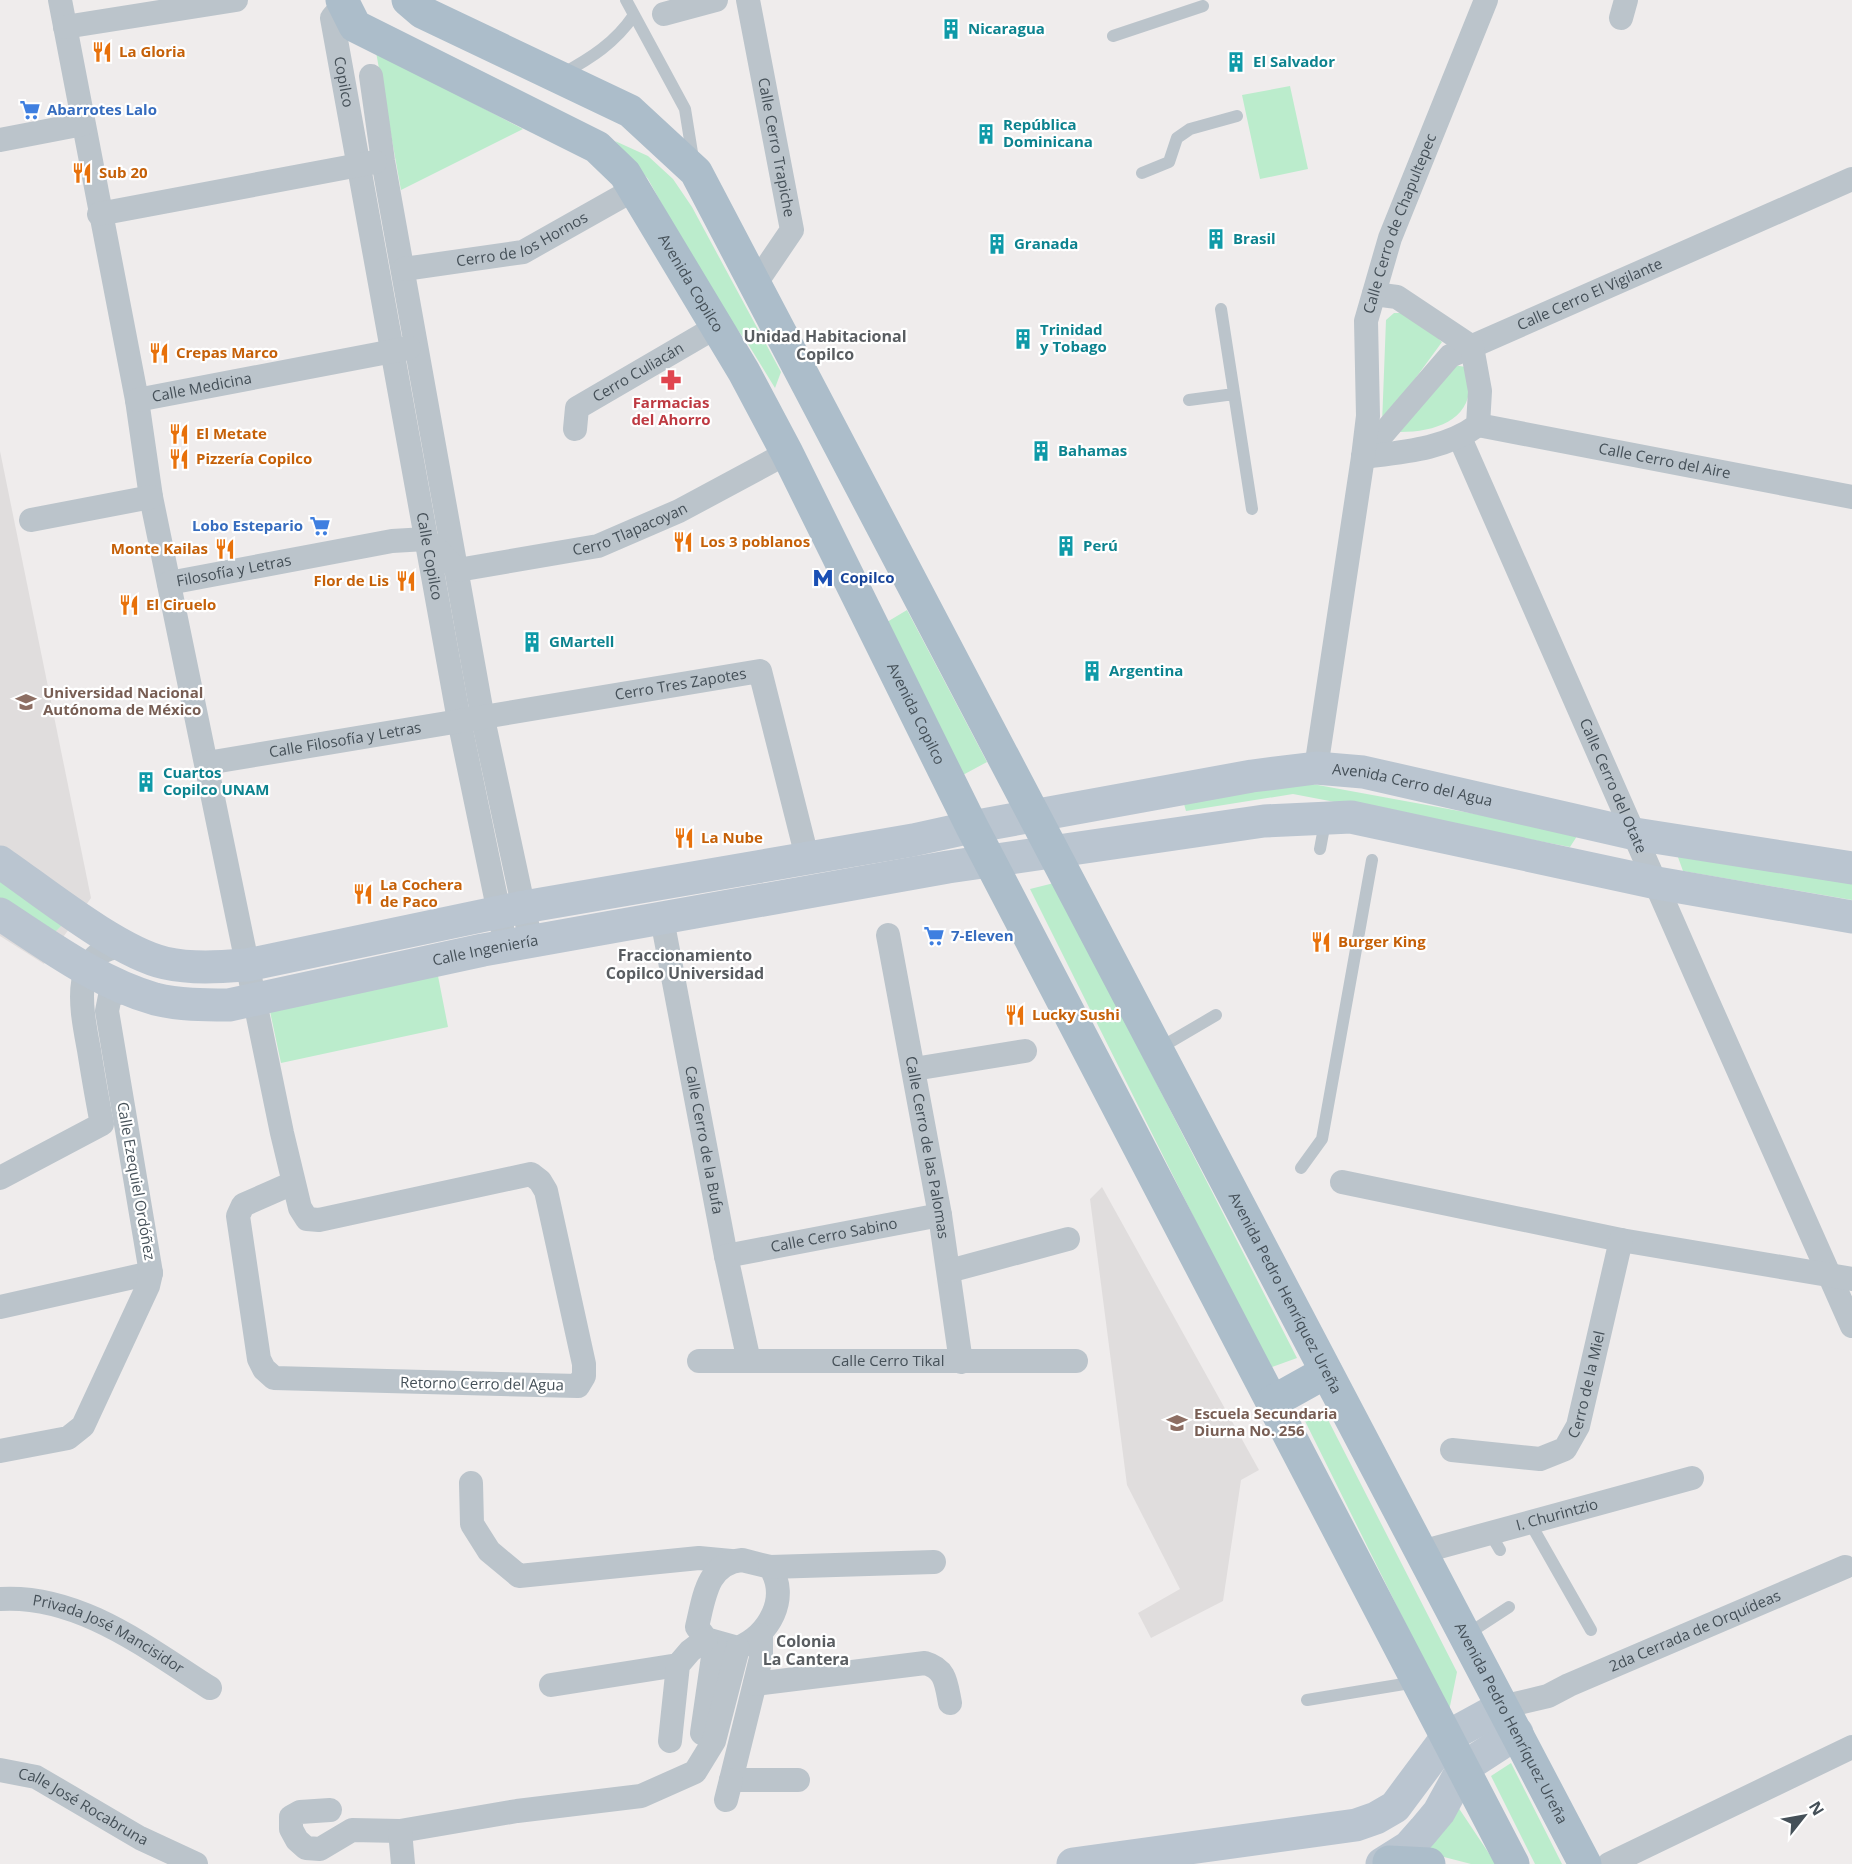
<svg xmlns="http://www.w3.org/2000/svg" width="1852" height="1864" viewBox="0 0 1852 1864" font-family="'Open Sans',sans-serif">
  <style>
    .education { fill: #e0dddd }
    .green { fill: #bbeccc }
    .lines { fill: none; stroke-linecap: round; stroke-linejoin: round }
    .lane { stroke: #bbc4cb; stroke-width: 12 }
    .street { stroke: #bbc4cb; stroke-width: 24 }
    .secondary { stroke: #bac5d0; stroke-width: 33 }
    .primary { stroke: #acbdca; stroke-width: 33 }
    .labels { text-anchor: middle; stroke-width: 4.5; stroke-linejoin: round; paint-order: stroke }
    .culture-label { font-size: 15px; font-weight: bold; fill: #0d838f; stroke: #fff; text-anchor: start }
    .food-label { font-size: 15px; font-weight: bold; fill: #c56008; stroke: #fff; text-anchor: start }
    .street-label { font-size: 15px; fill: #455058; stroke: #fff }
    .shop-label { font-size: 15px; font-weight: bold; fill: #366cbe; stroke: #fff; text-anchor: start }
    .health-label { font-size: 15px; font-weight: bold; fill: #be3a42; stroke: #fff }
    .transit-label { font-size: 15px; font-weight: bold; fill: #164399; stroke: #fff; text-anchor: start }
    .education-label { font-size: 15px; font-weight: bold; fill: #785e54; stroke: #fff; text-anchor: start }
    .neighbourhood-label { font-size: 16px; font-weight: bold; fill: #595d61; stroke: #fff }
  </style>
  <rect width="100%" height="100%" fill="#efecec"/>
  <!-- education -->
  <path class="education" d="M0,451L91,898L44,964L0,936Z
    M1102,1187L1259,1470L1241,1480L1223,1601L1151,1638L1138,1613L1180,1589L1127,1485L1090,1199Z"/>
  <!-- green -->
  <path class="green" d="M376,52L523,129L401,190Z
    M1290,86L1308,169L1260,179L1242,95Z
    M615,141L648,156L673,179L692,207L781,372L775,388L748,344L712,295L648,179Z
    M1394,313H1411L1442,342L1382,424L1386,320Z
    M1453,365L1466,367C1481,415 1442,432 1400,432Z
    M907,610L987,762L961,776L887,622Z
    M1296,781L1579,833L1570,847L1293,794L1186,811L1184,804Z
    M1675,849L1852,880V900L1683,871Z
    M0,878L66,921L53,934L0,901Z
    M1054,883L1297,1358L1269,1368L1030,889Z
    M438,976L448,1027L281,1063L268,1002Z
    M1323,1410L1457,1672L1449,1711L1303,1417Z
    M1511,1763L1562,1864H1535L1491,1776Z
    M1458,1807L1496,1864H1471L1417,1850Z"/>
  <g class="lines">
    <!-- lane -->
    <path class="lane" d="M626,0L685,109L693,159
      M1113,36L1203,6
      M562,74C591,58 615,43 634,15
      M1142,173L1169,162L1177,138L1190,129L1237,116
      M1221,309L1252,509
      M1189,400L1234,394
      M1320,849L1323,833L1321,819
      M1158,1049L1216,1015
      M1301,1168L1322,1139L1372,860
      M1529,1521L1591,1630
      M1490,1533L1500,1550
      M1466,1635L1509,1607
      M1307,1700L1416,1682"/>
    <!-- street -->
    <g class="street">
      <path d="M60,0L137,400L151,497L282,1133L300,1208L307,1219L319,1220L531,1174L540,1181L546,1191L584,1364V1376L578,1386L274,1378L264,1369L259,1359L238,1216L243,1205L293,1183"/>
      <path id="s1" d="M748,0L792,230L756,283"/>
      <path id="s2" d="M343,5L332,18L459,720L502,927"/>
      <path d="M664,14L716,0"/>
      <path d="M1621,18L1626,0"/>
      <path d="M65,27L236,0"/>
      <path d="M371,76L383,161L483,719L531,942"/>
      <path d="M0,140L83,124"/>
      <path d="M99,214L375,162"/>
      <path id="s3" d="M404,269L523,252L633,190"/>
      <path id="s4" d="M137,400L409,348"/>
      <path id="s5" d="M1478,425L1852,497"/>
      <path id="s6" d="M575,429L577,408L716,327"/>
      <path id="s7" d="M1460,438C1591,734 1719,1031 1852,1326"/>
      <path id="s8" d="M1363,457L1450,356L1852,179"/>
      <path d="M1363,457C1403,452 1446,449 1478,425L1480,391L1472,347L1397,297L1374,294"/>
      <path d="M31,520L151,497"/>
      <path id="s9" d="M169,583L392,541L426,539L458,570L598,546L679,511L787,453"/>
      <path id="s10" d="M207,763L760,671L807,857"/>
      <path id="s11" d="M1316,768L1363,457L1368,416L1366,321L1390,238L1486,0"/>
      <path id="s12" d="M662,919L726,1256L749,1361"/>
      <path id="s13" d="M888,935L940,1215L961,1362"/>
      <path d="M914,1069L1025,1051"/>
      <path d="M0,1178L102,1124C97,1099 93,1075 89,1050C82,1012 67,948 126,946"/>
      <path d="M1342,1182L1621,1240L1852,1279"/>
      <path id="s14" d="M726,1256L940,1215"/>
      <path d="M949,1271L1068,1239"/>
      <path d="M0,1307L151,1273"/>
      <path id="s15" d="M699,1361H1076"/>
      <path id="s16" d="M1452,1450L1540,1459L1565,1449L1578,1426L1621,1240"/>
      <path d="M0,1451L68,1438L83,1426L148,1286L151,1273L107,1011L110,996L126,990"/>
      <path d="M471,1483L472,1524L489,1551L519,1576L699,1558L731,1561"/>
      <path id="s17" d="M1421,1552L1692,1478"/>
      <path d="M742,1560L770,1567C790,1598 769,1635 738,1648L706,1639L697,1627C704,1598 707,1563 742,1560Z"/>
      <path d="M770,1567L934,1562"/>
      <path id="s18" d="M0,1599C79,1594 147,1648 210,1688"/>
      <path d="M761,1635V1658L731,1780H798"/>
      <path d="M755,1684L925,1663C946,1669 946,1683 950,1703"/>
      <path d="M551,1685L678,1665"/>
      <path id="s19" d="M1502,1707L1548,1696L1569,1685L1845,1567"/>
      <path d="M702,1733L715,1643"/>
      <path d="M670,1741L678,1665L690,1651L706,1639"/>
      <path id="s20" d="M0,1770L36,1777L140,1838L196,1864"/>
      <path d="M726,1800L731,1780"/>
      <path d="M330,1810L300,1812L291,1817V1829L297,1840L306,1848L320,1849L352,1830L400,1831L517,1811L641,1796L695,1772L714,1741L738,1648"/>
      <path d="M400,1831L403,1864"/>
      <path d="M1609,1864L1852,1747"/>
    </g>
    <!-- secondary -->
    <g class="secondary">
      <path id="s21" d="M0,862C42,891 117,952 165,963C192,969 219,967 247,965L524,907L913,840L972,827L1252,776L1316,768L1363,772L1635,834L1852,868"/>
      <path id="s22" d="M0,914C49,946 99,983 155,999C179,1005 204,1005 229,1005L483,950L948,867L1264,821L1351,817L1657,883L1852,917"/>
      <path d="M1073,1864L1356,1825L1376,1818L1395,1807L1447,1737L1502,1707"/>
      <path d="M1382,1864L1409,1847L1424,1830L1439,1812L1463,1768L1517,1733"/>
    </g>
    <!-- primary -->
    <g class="primary">
      <path id="s23" d="M342,0L355,26L597,147L625,174L744,372L787,453L972,827L1513,1864"/>
      <path id="s24" d="M408,0L422,12L630,111L696,172L1585,1864"/>
      <path d="M1272,1402L1326,1372"/>
      <path d="M1389,1862L1429,1864"/>
    </g>
  </g>
  <!-- icons -->
  <defs>
    <g id="building-bare" transform="scale(1.62)"><path d="M-4-6H4V6H1V3H-1V6H-4ZM-2.5-4.3h1.7v1.8h-1.7ZM.8-4.3h1.7v1.8H.8ZM-2.5-1h1.7V.8h-1.7ZM.8-1h1.7V.8H.8Z" fill="#0f9aa8" stroke="#fff" stroke-width="2.5" paint-order="stroke"/></g>
    <g id="restaurant-bare" transform="scale(1.62)"><path d="M-5-6h1v4h1v-4h1v4h1v-4h1v5L-1.5 .5V6h-2V.5L-5-1ZM5-6V6H3V1.5H1.5Q1.5-4 5-6Z" fill="#e8710a" stroke="#fff" stroke-width="2.5" paint-order="stroke"/></g>
    <g id="supermarket-bare" transform="scale(1.62)"><path d="M-6-5.5h2.5l.6 2H6L4.5 2H-2.5L-4.4-4H-6ZM-1.5 3.2a1.3 1.3 0 1 0 .1 0ZM3 3.2a1.3 1.3 0 1 0 .1 0Z" fill="#3f7fe0" stroke="#fff" stroke-width="2.5" paint-order="stroke"/></g>
    <g id="pharmacy-bare" transform="scale(1.62)"><path d="M-2-6h4v4h4v4h-4v4h-4v-4h-4v-4h4Z" fill="#e0444e" stroke="#fff" stroke-width="2.5" paint-order="stroke"/></g>
    <g id="metro-bare" transform="scale(1.62)"><path d="M-5.5 5V-5H-3L0 0L3-5H5.5V5H3V-.5L0 4L-3-.5V5Z" fill="#1a4fb4" stroke="#fff" stroke-width="2.5" paint-order="stroke"/></g>
    <g id="university-bare" transform="scale(1.62)"><path d="M0-5L7-2L0 1L-7-2ZM-4 1L0 2.5L4 1V4Q0 6-4 4Z" fill="#8d6e63" stroke="#fff" stroke-width="2.5" paint-order="stroke"/></g>
    <g id="school-bare" transform="scale(1.62)"><path d="M0-5L7-2L0 1L-7-2ZM-4 1L0 2.5L4 1V4Q0 6-4 4Z" fill="#8d6e63" stroke="#fff" stroke-width="2.5" paint-order="stroke"/></g>
  </defs>
  <g fill-rule="evenodd">
    <use href="#building-bare" x="951" y="29"/>
    <use href="#restaurant-bare" x="102" y="52"/>
    <use href="#building-bare" x="1236" y="62"/>
    <use href="#supermarket-bare" x="30" y="110"/>
    <use href="#building-bare" x="986" y="134"/>
    <use href="#restaurant-bare" x="82" y="173"/>
    <use href="#building-bare" x="1216" y="239"/>
    <use href="#building-bare" x="997" y="244"/>
    <use href="#building-bare" x="1023" y="339"/>
    <use href="#restaurant-bare" x="159" y="353"/>
    <use href="#pharmacy-bare" x="671" y="380"/>
    <use href="#restaurant-bare" x="179" y="434"/>
    <use href="#building-bare" x="1041" y="451"/>
    <use href="#restaurant-bare" x="179" y="459"/>
    <use href="#supermarket-bare" x="320" y="526"/>
    <use href="#restaurant-bare" x="683" y="542"/>
    <use href="#building-bare" x="1066" y="546"/>
    <use href="#restaurant-bare" x="225" y="549"/>
    <use href="#metro-bare" x="823" y="578"/>
    <use href="#restaurant-bare" x="406" y="581"/>
    <use href="#restaurant-bare" x="129" y="605"/>
    <use href="#building-bare" x="532" y="642"/>
    <use href="#building-bare" x="1092" y="671"/>
    <use href="#university-bare" x="26" y="702"/>
    <use href="#building-bare" x="146" y="782"/>
    <use href="#restaurant-bare" x="684" y="838"/>
    <use href="#restaurant-bare" x="363" y="894"/>
    <use href="#supermarket-bare" x="934" y="936"/>
    <use href="#restaurant-bare" x="1321" y="942"/>
    <use href="#restaurant-bare" x="1015" y="1015"/>
    <use href="#school-bare" x="1177" y="1423"/>
  </g>
  <g class="labels">
    <!-- culture labels -->
    <g class="culture-label">
      <text x="968" y="34">Nicaragua</text>
      <text x="1253" y="67">El Salvador</text>
      <text x="1003" y="130">República<tspan x="1003" dy="17">Dominicana</tspan></text>
      <text x="1233" y="244">Brasil</text>
      <text x="1014" y="249">Granada</text>
      <text x="1040" y="335">Trinidad<tspan x="1040" dy="17">y Tobago</tspan></text>
      <text x="1058" y="456">Bahamas</text>
      <text x="1083" y="551">Perú</text>
      <text x="549" y="647">GMartell</text>
      <text x="1109" y="676">Argentina</text>
      <text x="163" y="778">Cuartos<tspan x="163" dy="17">Copilco UNAM</tspan></text>
    </g>
    <!-- food labels -->
    <g class="food-label">
      <text x="119" y="57">La Gloria</text>
      <text x="99" y="178">Sub 20</text>
      <text x="176" y="358">Crepas Marco</text>
      <text x="196" y="439">El Metate</text>
      <text x="196" y="464">Pizzería Copilco</text>
      <text x="700" y="547">Los 3 poblanos</text>
      <text x="208" y="554" text-anchor="end">Monte Kailas</text>
      <text x="389" y="586" text-anchor="end">Flor de Lis</text>
      <text x="146" y="610">El Ciruelo</text>
      <text x="701" y="843">La Nube</text>
      <text x="380" y="890">La Cochera<tspan x="380" dy="17">de Paco</tspan></text>
      <text x="1338" y="947">Burger King</text>
      <text x="1032" y="1020">Lucky Sushi</text>
    </g>
    <!-- street labels -->
    <g class="street-label">
      <text dy="5" stroke="none"><textPath href="#s2" startOffset="82">Copilco</textPath></text>
      <text dy="5" stroke="none"><textPath href="#s1" startOffset="150">Calle Cerro Trapiche</textPath></text>
      <text dy="5" stroke="none"><textPath href="#s11" startOffset="554">Calle Cerro de Chapultepec</textPath></text>
      <text dy="5" stroke="none"><textPath href="#s3" startOffset="123">Cerro de los Hornos</textPath></text>
      <text dy="5" stroke="none"><textPath href="#s23" startOffset="466">Avenida Copilco</textPath></text>
      <text dy="5" stroke="none"><textPath href="#s8" startOffset="286">Calle Cerro El Vigilante</textPath></text>
      <text dy="5" stroke="none"><textPath href="#s6" startOffset="92">Cerro Culiacán</textPath></text>
      <text dy="5" stroke="none"><textPath href="#s4" startOffset="66">Calle Medicina</textPath></text>
      <text dy="5" stroke="none"><textPath href="#s5" startOffset="190">Calle Cerro del Aire</textPath></text>
      <text dy="5" stroke="none"><textPath href="#s9" startOffset="483">Cerro Tlapacoyan</textPath></text>
      <text dy="5" stroke="none"><textPath href="#s2" startOffset="564">Calle Copilco</textPath></text>
      <text dy="5" stroke="none"><textPath href="#s9" startOffset="66">Filosofía y Letras</textPath></text>
      <text dy="5" stroke="none"><textPath href="#s10" startOffset="480">Cerro Tres Zapotes</textPath></text>
      <text dy="5" stroke="none"><textPath href="#s23" startOffset="952">Avenida Copilco</textPath></text>
      <text dy="5" stroke="none"><textPath href="#s10" startOffset="140">Calle Filosofía y Letras</textPath></text>
      <text dy="5" stroke="none"><textPath href="#s7" startOffset="380">Calle Cerro del Otate</textPath></text>
      <text dy="5" stroke="none"><textPath href="#s21" startOffset="1462">Avenida Cerro del Agua</textPath></text>
      <text dy="5" stroke="none"><textPath href="#s22" startOffset="514">Calle Ingeniería</textPath></text>
      <text dy="5" stroke="none"><textPath href="#s12" startOffset="225">Calle Cerro de la Bufa</textPath></text>
      <text dy="5" stroke="none"><textPath href="#s13" startOffset="216">Calle Cerro de las Palomas</textPath></text>
      <text transform="translate(136 1181) rotate(80)" y="5">Calle Ezequiel Ordóñez</text>
      <text dy="5" stroke="none"><textPath href="#s14" startOffset="110">Calle Cerro Sabino</textPath></text>
      <text dy="5" stroke="none"><textPath href="#s24" startOffset="1605">Avenida Pedro Henríquez Ureña</textPath></text>
      <text dy="5" stroke="none"><textPath href="#s15" startOffset="189">Calle Cerro Tikal</textPath></text>
      <text dy="5" stroke="none"><textPath href="#s16" startOffset="184">Cerro de la Miel</textPath></text>
      <text transform="translate(482 1384) rotate(1)" y="5">Retorno Cerro del Agua</text>
      <text dy="5" stroke="none"><textPath href="#s17" startOffset="141">I. Churintzio</textPath></text>
      <text dy="5" stroke="none"><textPath href="#s19" startOffset="208">2da Cerrada de Orquídeas</textPath></text>
      <text dy="5" stroke="none"><textPath href="#s18" startOffset="116">Privada José Mancisidor</textPath></text>
      <text dy="5" stroke="none"><textPath href="#s24" startOffset="2091">Avenida Pedro Henríquez Ureña</textPath></text>
      <text dy="5" stroke="none"><textPath href="#s20" startOffset="92">Calle José Rocabruna</textPath></text>
    </g>
    <!-- shop labels -->
    <g class="shop-label">
      <text x="47" y="115">Abarrotes Lalo</text>
      <text x="303" y="531" text-anchor="end">Lobo Estepario</text>
      <text x="951" y="941">7-Eleven</text>
    </g>
    <!-- health labels -->
    <g class="health-label">
      <text x="671" y="408">Farmacias<tspan x="671" dy="17">del Ahorro</tspan></text>
    </g>
    <!-- transit labels -->
    <g class="transit-label">
      <text x="840" y="583">Copilco</text>
    </g>
    <!-- education labels -->
    <g class="education-label">
      <text x="43" y="698">Universidad Nacional<tspan x="43" dy="17">Autónoma de México</tspan></text>
      <text x="1194" y="1419">Escuela Secundaria<tspan x="1194" dy="17">Diurna No. 256</tspan></text>
    </g>
    <!-- neighbourhood labels -->
    <g class="neighbourhood-label">
      <text x="825" y="342">Unidad Habitacional<tspan x="825" dy="18">Copilco</tspan></text>
      <text x="685" y="961">Fraccionamiento<tspan x="685" dy="18">Copilco Universidad</tspan></text>
      <text x="806" y="1647">Colonia<tspan x="806" dy="18">La Cantera</tspan></text>
    </g>
  </g>
  <!-- north arrow -->
  <g transform="translate(1804 1816) rotate(59)" stroke="#ffffff" stroke-width="4.5" paint-order="stroke">
  <path d="M0-4.5L10 22L0 15L-10 22Z" fill="#455058"/>
  <text y="-9" font-size="16" font-weight="bold" text-anchor="middle" fill="#455058">N</text>
  </g>
</svg>
